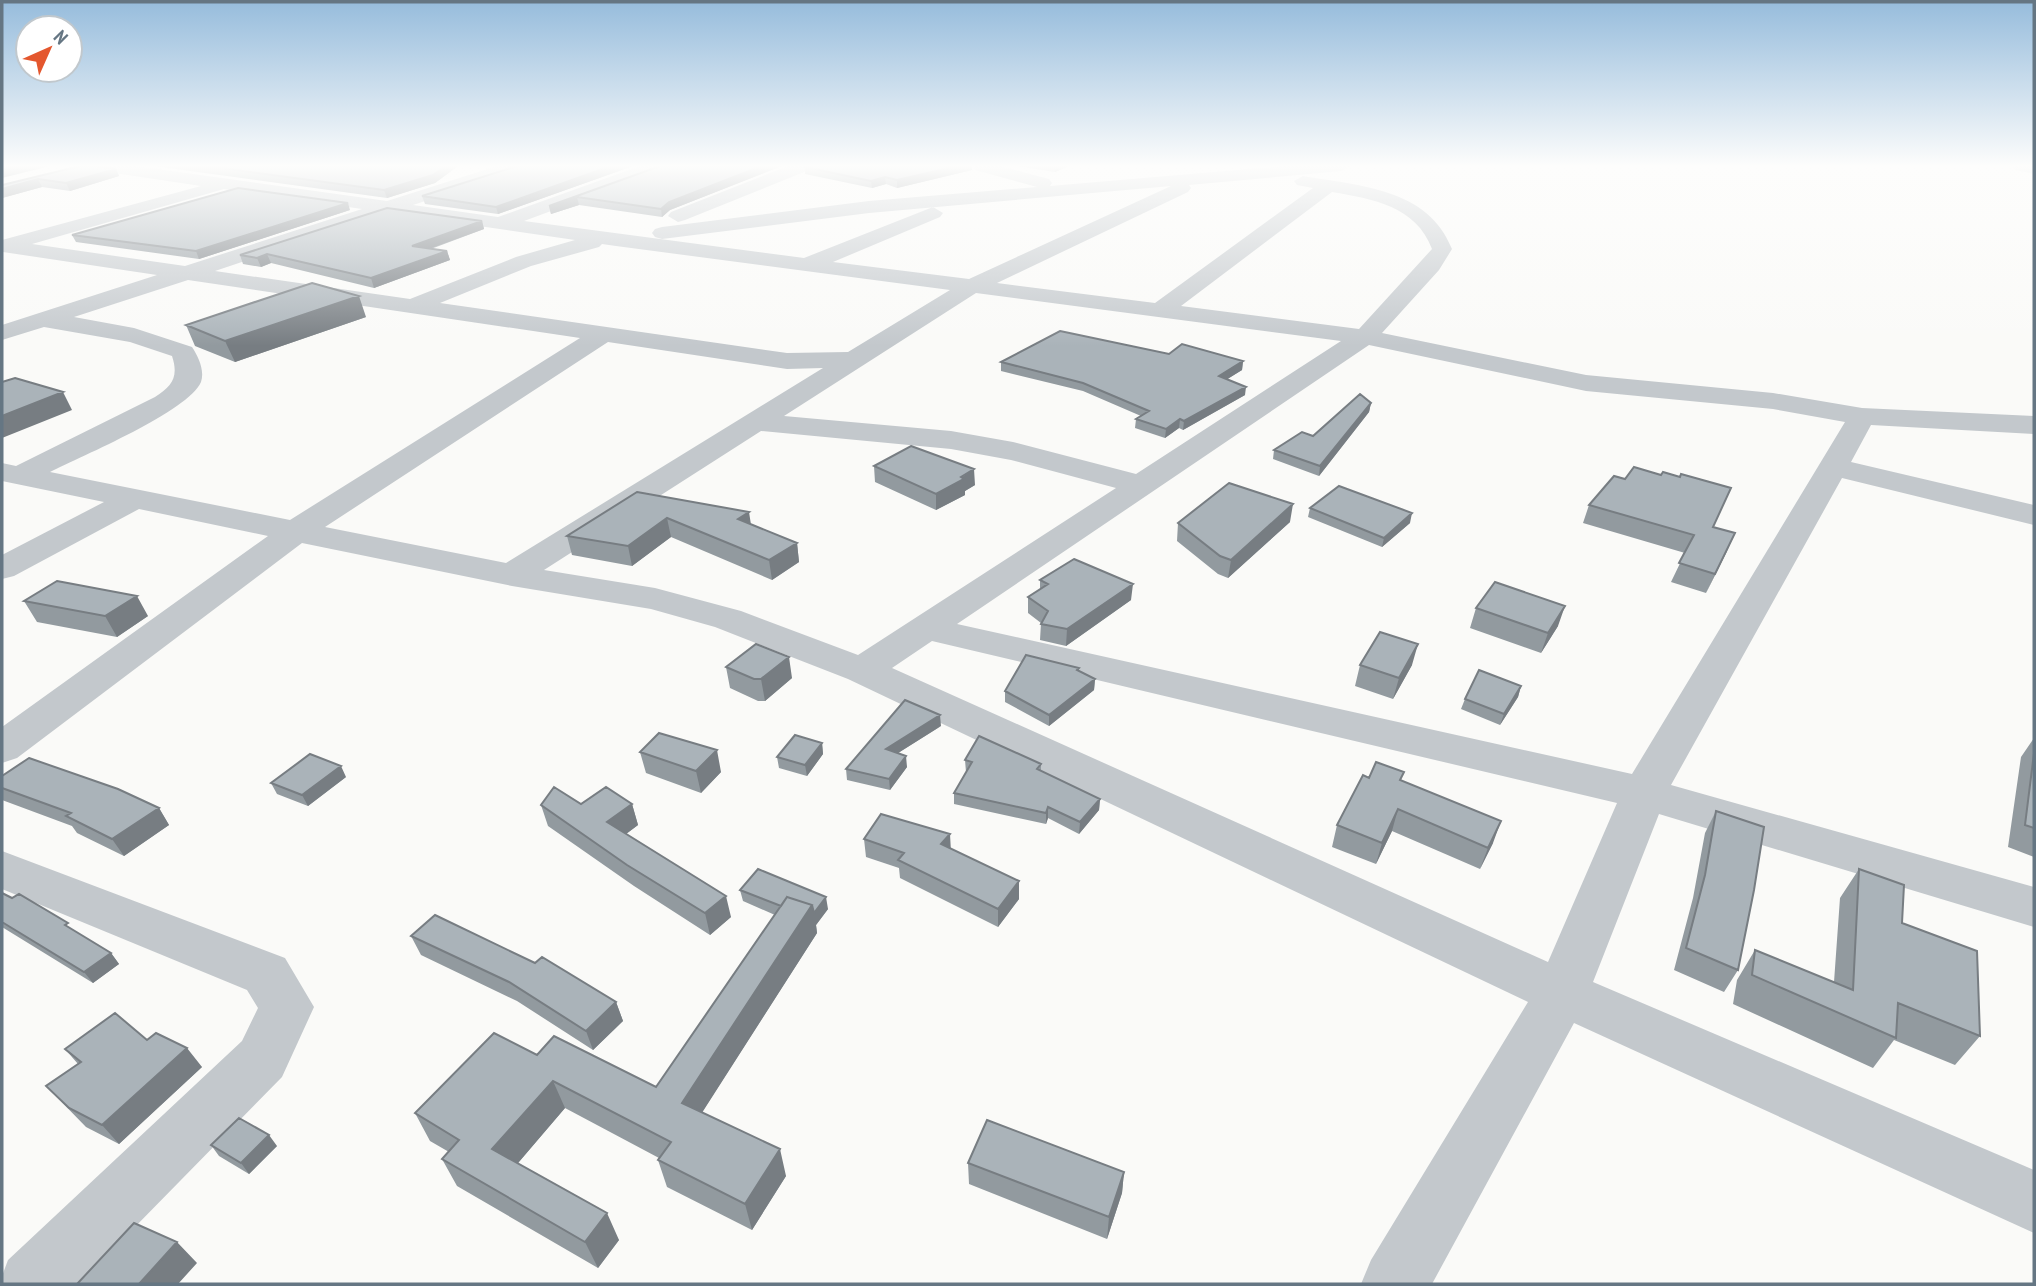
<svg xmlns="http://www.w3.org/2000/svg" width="2036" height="1286" viewBox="0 0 2036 1286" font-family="'PT Sans Narrow',sans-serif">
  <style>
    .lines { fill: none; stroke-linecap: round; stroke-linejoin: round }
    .minor { fill: #c3c8cc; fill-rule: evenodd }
    .wall { fill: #929a9f }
    .shaded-wall { fill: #777d82 }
    .building { fill: #aab3b9; stroke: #777d82; stroke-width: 2 }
  </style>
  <rect width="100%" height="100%" fill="#fafaf8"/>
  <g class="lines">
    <!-- minor -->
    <path class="minor" d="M93,166H136L387,201L497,166H522L520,170L413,205L498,217L640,166H664L662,170L524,221L804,258L933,207L943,213L940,217L833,262L969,279L1171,186L869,213L662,239L655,237L652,233L655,229L662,227L869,201L1037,187L975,170L973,166H1000L1049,179L1052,183L1050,186L1283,166H1350L1342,171L1189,185L1191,188L1188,192L997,283L1155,303L1313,188L1297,185L1294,181L1303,176C1360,186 1428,188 1452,249L1439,270L1382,333L1586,375L1773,393L1862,408L2034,416V434L1871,425L1851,462L2034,505V525L1842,478L1671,785L2034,887V927L1659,814L1593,982L2034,1170V1233L1574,1023L1432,1284H1361L1371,1260L1528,1002L848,679L715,627L651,609L512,586L302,543L17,758L2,763V727L268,536L139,509L14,576L2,579V555L104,502L2,481V463L16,466L155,397C172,386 179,377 172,356L130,342L44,327L2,340V325L157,275L3,252L2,240L201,186L101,171ZM224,189L362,209L185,266L32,244ZM1332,192C1373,199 1416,206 1432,249L1359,329L1181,306ZM389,213L575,240L516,257L410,299L215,271ZM602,244L616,246L950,290L848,352L787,353L440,303L531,266L599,247ZM188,280L580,338L290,520L50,472C82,456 189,411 201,382C205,370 198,356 192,347L134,328L74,317ZM976,293L1341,341L1136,474L1013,442L951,431L784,416ZM608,342L787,369L823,368L506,563L325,527ZM1369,345L1586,391L1773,409L1845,422L1632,774L957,624ZM761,431L951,449L1011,460L1116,488L858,655L741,611L655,588L544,570ZM932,641L1617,803L1548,962L892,668Z
      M788,166H812L809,170L685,220L678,222L668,216L671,212Z
      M2012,166H2034V174L2015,170Z
      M2,851L285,958L314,1007L282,1077L79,1284H2V1276L8,1260L242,1041L258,1008L247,990L2,889Z"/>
  </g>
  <!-- wall -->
  <path class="wall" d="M80,166L116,169L119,176L70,191L42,187L2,198V185Z
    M154,166H458L435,183L387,198Z
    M517,166H633L498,214L425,204L422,196Z
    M660,166H782L670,210L662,217L579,205L551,214L549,206Z
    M1016,166H1069L1055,172Z
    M805,167L972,170L897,188L886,184L872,188L805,174Z
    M350,210L199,259L76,242L72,235Z
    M482,221L484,229L431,249L447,251L450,260L374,288L271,263L261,267L243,264L240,255Z
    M366,317L235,362L195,346L186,325Z
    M1169,354L1243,361L1242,370L1227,379L1245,395L1183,430L1179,428L1165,438L1135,428L1136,419L1141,416L1083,391L1001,371V362Z
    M1371,403L1369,412L1319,476L1273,459L1274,450L1313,436Z
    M874,466L975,485L965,491V495L936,510L875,482Z
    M637,492L751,524L797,543L799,562L772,580L671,537L632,566L572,555L567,536Z
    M1589,505L1714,527L1727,551L1706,593L1671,582L1685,553L1583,523Z
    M1310,508L1410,523L1382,547L1308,517Z
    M1290,522L1228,578L1218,574L1177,541L1178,523Z
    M1040,580L1131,600L1066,646L1040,640L1041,623L1028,613V597L1040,590Z
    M24,601L148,616L117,637L37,622Z
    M1476,608L1558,626L1541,653L1470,628Z
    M1360,665H1412L1393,699L1355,686Z
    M726,667L792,678L765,701H758L730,688Z
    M1079,668V671L1095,679L1094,690L1049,726L1005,702V691Z
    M1521,686L1518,697L1500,725L1461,709L1465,699Z
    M941,726L898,753L907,767L890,790L847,780L846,769Z
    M2034,738V857L2008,847L2021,757Z
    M822,743L823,754L807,776L779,768L777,757Z
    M640,752L721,772L701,793L646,773Z
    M965,760L1041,764V771L1100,799L1099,810L1079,834L1048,818L1046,824L954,804V793L966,772Z
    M2,776L159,808L169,825L124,856L77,833L72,826L2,800Z
    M346,777L308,806L277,794L271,783Z
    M1402,780L1493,843L1480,869L1392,831L1376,864L1332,847L1337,825Z
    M632,804L638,825L626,834L731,917L710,935L634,886L548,826L541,805Z
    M1716,811L1738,970L1724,992L1674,970L1693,898L1705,833Z
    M864,839L951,849L1019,899L998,927L900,878L899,868L866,857Z
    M1859,869L1902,923L1980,1036L1955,1065L1894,1040L1873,1068L1733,1004L1737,980L1755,950L1834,982L1840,898Z
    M740,890L828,909L816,925L817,933L702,1112L786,1176L752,1230L667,1187L658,1160L659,1158L565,1108L518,1163L619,1240L598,1268L457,1186L442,1159L449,1152L430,1141L415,1113L537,1055L656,1087L775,915L743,901Z
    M2,893L74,931L111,953L119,964L93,983L2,927Z
    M411,936L616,1002L623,1021L593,1050L517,1001L421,955Z
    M147,1040L202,1067L119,1144L86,1127L46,1086L78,1064L65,1049Z
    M211,1145L277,1146L249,1174L219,1156Z
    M968,1163L1124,1172L1122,1193L1107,1239L969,1184Z"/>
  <!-- shaded-wall -->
  <path class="shaded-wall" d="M18,166H50L2,178V170Z
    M446,166H458L435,183L387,198L384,190Z
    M611,166H633L498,214L496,207Z
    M762,166H782L670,210L662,217L661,209L669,202Z
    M958,166H972V170L897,188V180Z
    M1055,166H1069L1055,172Z
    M116,169L119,176L70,191L66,183Z
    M885,177L886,184L872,188L871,181Z
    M38,179L42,187L2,198V189Z
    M577,197L579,205L551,214L549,206Z
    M348,203L350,210L199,259L196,251Z
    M482,221L484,229L415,254L412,246Z
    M447,251L450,260L374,288L371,278Z
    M267,254L271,263L261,267L257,258Z
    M359,296L366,317L235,362L225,341Z
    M1243,361L1242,370L1218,385L1219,376Z
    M1246,387L1245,395L1183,430L1184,421Z
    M63,392L72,410L2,438V416Z
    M1371,403L1369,412L1319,476L1320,466Z
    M1180,419L1179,428L1165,438L1166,429Z
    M974,469L975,485L965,491V495L936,510V494Z
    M1293,504L1290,522L1228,578L1231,560Z
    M749,512L752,531L738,519Z
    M1412,513L1410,523L1382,547L1384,538Z
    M667,518L671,537L632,566L628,546Z
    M1735,533L1727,551L1706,593L1715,574Z
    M797,543L799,562L772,580L769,560Z
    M1133,584L1131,600L1066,646L1067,629Z
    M137,596L148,616L117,637L105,616Z
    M1565,606L1558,626L1541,653L1548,633Z
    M1418,644L1412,665L1393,699L1399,678Z
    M789,657L792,678L765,701L761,679Z
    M1095,679L1094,690L1049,726V715Z
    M1521,686L1518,697L1500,725L1504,714Z
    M940,715L941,726L887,760L886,749Z
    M822,743L823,754L807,776L805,765Z
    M717,750L721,772L701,793L696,771Z
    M906,756L907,767L890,790L889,779Z
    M341,766L346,777L308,806L302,795Z
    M1100,799L1099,810L1079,834L1080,822Z
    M632,804L638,825L614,843L607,822Z
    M1048,807V818L1046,824V813Z
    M159,808L169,825L124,856L112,839Z
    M1398,809L1392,831L1376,864L1382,843Z
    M1501,821L1493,843L1480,869L1488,848Z
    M950,834L951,852L941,844Z
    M1019,881V899L998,927V909Z
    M726,896L731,917L710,935L705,913Z
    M826,897L828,909L816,925L817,933L691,1130L682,1103L812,905Z
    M111,953L119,964L93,983L84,972Z
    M616,1002L623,1021L593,1050L586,1031Z
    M187,1048L202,1067L119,1144L102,1125Z
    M553,1081L565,1108L507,1176L492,1149Z
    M269,1135L277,1146L249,1174L241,1163Z
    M780,1149L786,1176L752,1230L745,1204Z
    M1124,1172L1122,1193L1107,1239L1109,1217Z
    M607,1213L619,1240L598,1268L585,1242Z
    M177,1242L197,1263L178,1284H139Z"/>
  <!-- building -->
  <path class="building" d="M2,166H18L2,170Z
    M80,166H97L116,169L66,183L38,179L2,189V185Z
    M205,166H446L433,175L384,190Z
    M517,166H611L496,207L422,196Z
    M660,166H762L669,202L661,209L577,197L549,206Z
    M807,166H958L897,180L885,177L871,181L805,167Z
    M238,188L348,203L196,251L72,235Z
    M387,208L482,221L412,246L447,251L371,278L267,254L257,258L240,255Z
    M312,283L359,296L225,341L186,325Z
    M1060,331L1169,354L1182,344L1243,361L1219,376L1246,387L1184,421L1180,419L1166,429L1136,419L1149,411L1083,383L1001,362Z
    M15,378L63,392L2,416V382Z
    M1360,394L1371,403L1320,466L1274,450L1302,432L1313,436Z
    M911,446L974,469L961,477L964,479L936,494L874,466Z
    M1634,467L1661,475L1663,472L1680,477L1681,474L1731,488L1713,527L1735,533L1715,574L1679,563L1694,535L1589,505L1614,476L1625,479Z
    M1229,483L1293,504L1231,560L1220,556L1178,523Z
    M1339,486L1412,513L1384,538L1310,508Z
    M637,492L749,512L738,519L797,543L769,560L667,518L628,546L567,536Z
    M1074,559L1133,584L1067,629L1041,624L1048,611L1028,597L1048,584L1040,580Z
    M57,581L137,596L105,616L24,601Z
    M1495,582L1565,606L1548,633L1476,608Z
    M1380,632L1418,644L1399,678L1360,665Z
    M756,644L789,657L761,679H754L726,667Z
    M1026,655L1079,668L1077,670L1095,679L1049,715L1005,691Z
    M1479,670L1521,686L1504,714L1465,699Z
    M905,700L940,715L886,749L906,756L889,779L846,769Z
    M659,733L717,750L696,771L640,752Z
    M795,735L822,743L805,765L777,757Z
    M979,736L1041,764L1037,769L1100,799L1080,822L1048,807L1046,813L954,793L972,762L965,760Z
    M2034,753V828L2025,825Z
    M310,754L341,766L302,795L271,783Z
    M29,758L118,789L159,808L112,839L66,816L71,813L2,788V776Z
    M1376,762L1404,772L1400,780L1501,821L1488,848L1398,809L1382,843L1337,825L1363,775L1369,778Z
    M554,787L581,804L606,787L632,804L607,822L726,896L705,913L627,865L541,805Z
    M1716,811L1764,827L1754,890L1738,970L1686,948L1705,875Z
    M881,814L950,834L941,844L1019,881L998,909L898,860L904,853L864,839Z
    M758,869L826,897L814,913L812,905L787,897L781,906L740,890Z
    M1859,869L1904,885L1902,923L1977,951L1980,1036L1898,1003L1896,1038L1752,975L1755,950L1853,990Z
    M2,893L12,898L19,894L68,923L65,925L111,953L84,972L2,922Z
    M787,897L812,905L682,1103L780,1149L745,1204L658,1160L671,1142L553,1081L492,1149L607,1213L585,1242L442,1159L459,1140L415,1113L494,1033L537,1055L554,1036L656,1087Z
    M435,915L535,963L542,957L616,1002L586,1031L509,982L411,936Z
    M115,1013L147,1040L156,1033L187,1048L102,1125L69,1108L46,1086L81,1062L65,1049Z
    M239,1118L269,1135L241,1163L211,1145Z
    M987,1120L1124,1172L1109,1217L968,1163Z
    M134,1223L177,1242L139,1284H77Z"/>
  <!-- sky -->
  <linearGradient id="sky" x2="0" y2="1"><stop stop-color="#96bcdc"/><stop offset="0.48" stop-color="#fdfdfc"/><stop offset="1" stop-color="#fdfdfc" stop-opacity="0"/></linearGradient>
  <rect width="2036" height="346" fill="url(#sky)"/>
  <!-- border -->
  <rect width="2036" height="1286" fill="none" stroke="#657683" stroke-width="7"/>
  <!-- north arrow -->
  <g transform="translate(49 49) rotate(45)"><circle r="33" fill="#ffffff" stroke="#c1c8cd" stroke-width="2"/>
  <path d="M0-5L12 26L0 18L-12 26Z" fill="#e4572e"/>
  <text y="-10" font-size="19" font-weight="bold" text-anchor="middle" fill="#657683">N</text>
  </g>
</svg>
